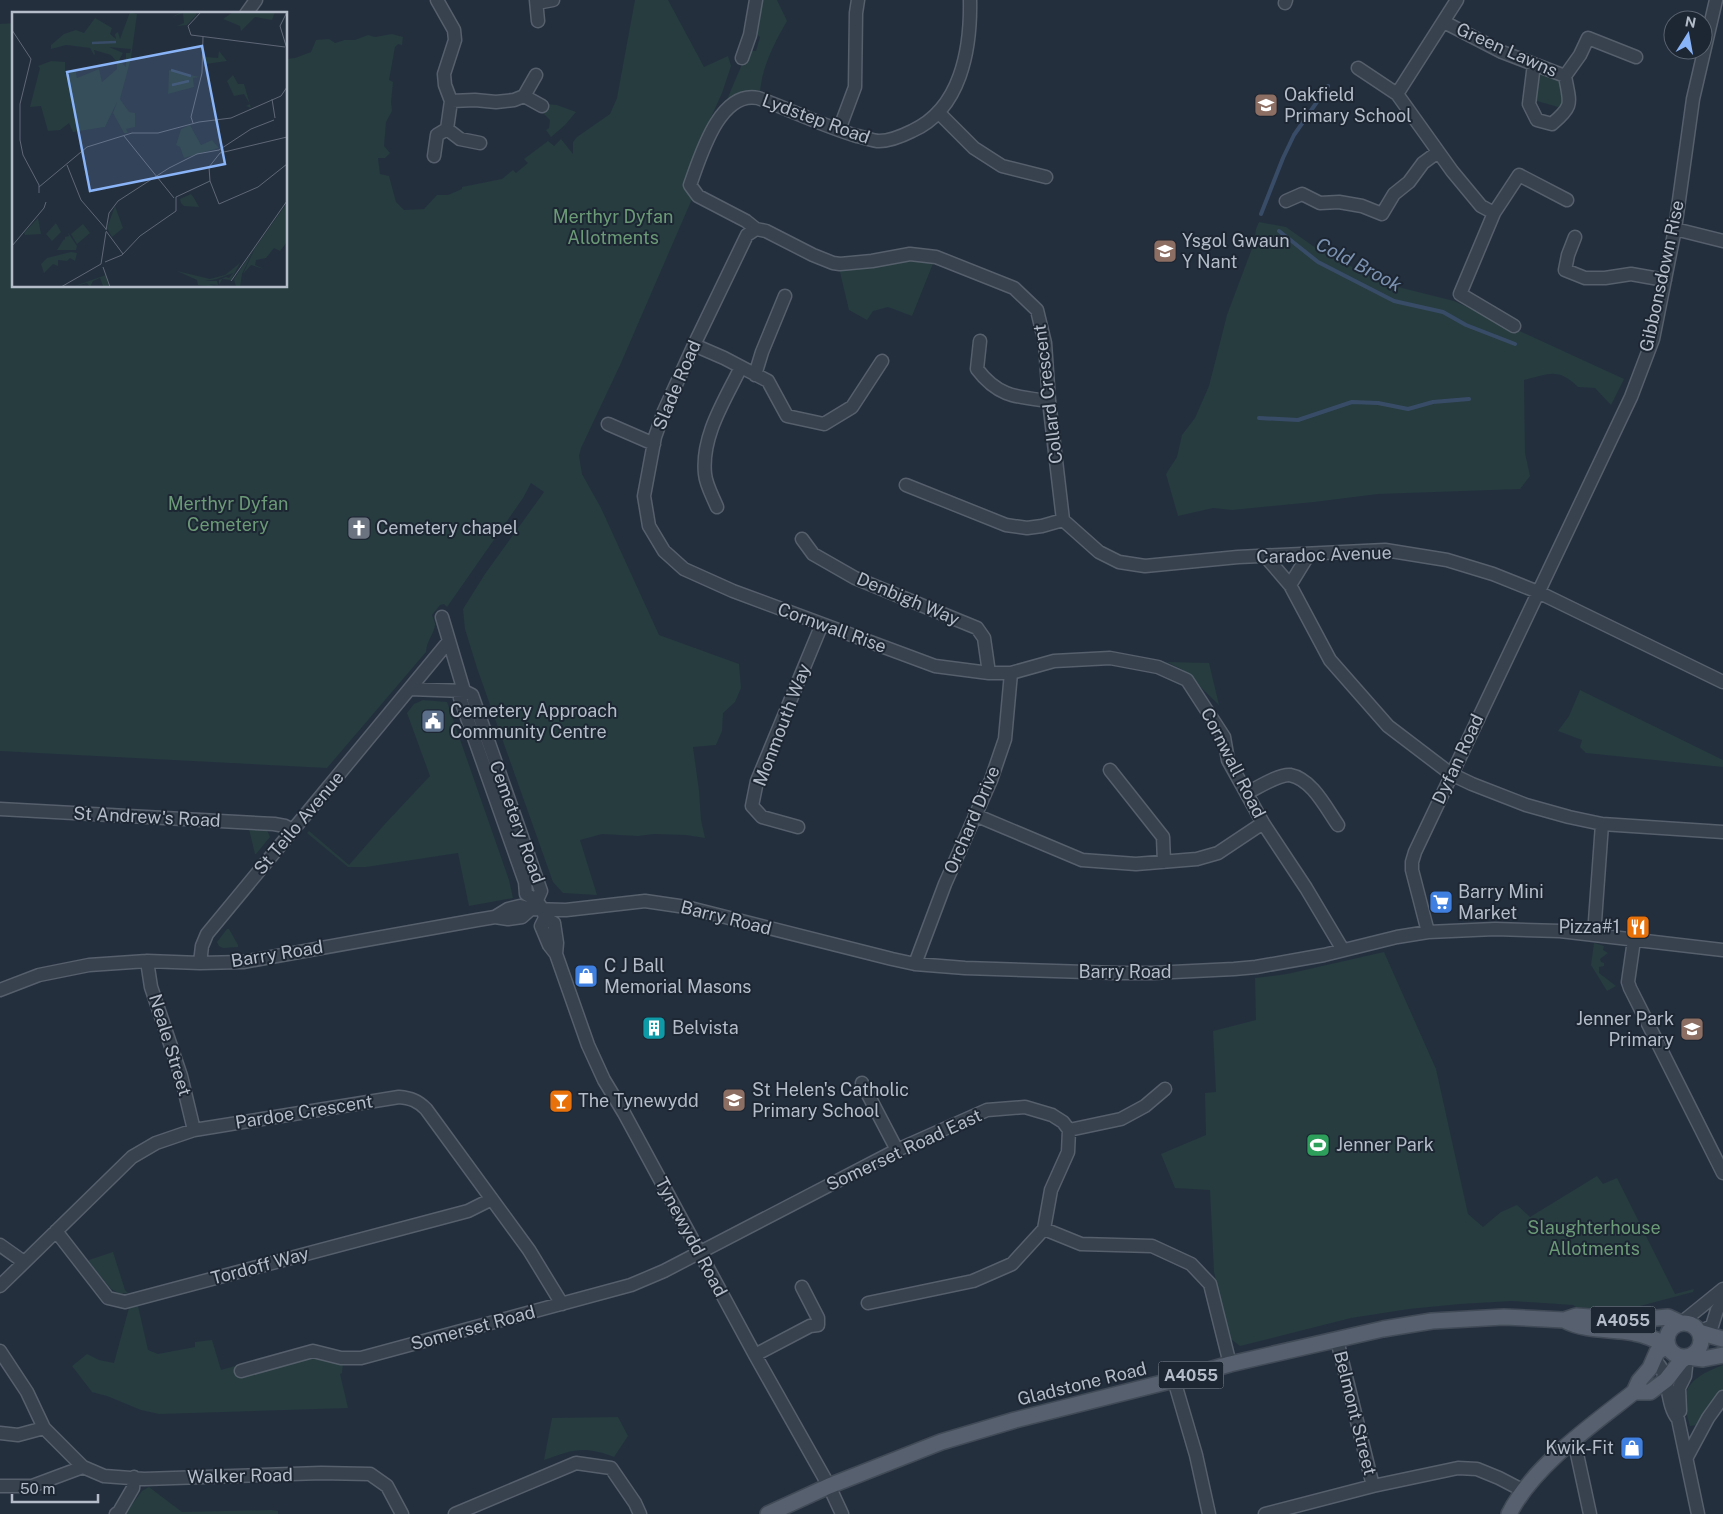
<svg xmlns="http://www.w3.org/2000/svg" width="1723" height="1514" viewBox="0 0 1723 1514" font-family="'Public Sans',sans-serif">
  <style>
    .green { fill: #263c3f }
    .lines { fill: none; stroke-linecap: round; stroke-linejoin: round }
    .stream { stroke: #394c67; stroke-width: 4 }
    .minor-casing { stroke: #565f6c; stroke-width: 15 }
    .major-casing { stroke: #414a57; stroke-width: 18 }
    .minor { stroke: #38414e; stroke-width: 12 }
    .major { stroke: #56606e; stroke-width: 15 }
    .labels { text-anchor: middle; stroke-width: 4; stroke-linejoin: round; paint-order: stroke }
    .shield { fill: #1d2633; stroke: #878f9c; stroke-width: 1 }
    .shield-label { font-size: 16px; font-weight: bold; fill: #b4bcc9 }
    .street-label { font-size: 18px; fill: #b4bcc9; stroke: #1d2633 }
    .poi-label { font-size: 18px; fill: #b4bcc9; stroke: #1d2633; text-anchor: start }
    .park-label { font-size: 18px; fill: #6b9a76; stroke: #1d2633 }
    .water-label { font-size: 19px; font-style: italic; fill: #7c92b1; stroke: #1d2633 }
    .inset-river { fill: none; stroke: #394c67; stroke-width: 2.5 }
    .inset-road { fill: none; stroke: #5e6776; stroke-width: 1 }
    .view { fill: #8ab4f8; fill-opacity: 0.15; stroke: #8ab4f8; stroke-width: 2.5 }
    .inset-edge { fill: none; stroke: #b4bcc9; stroke-width: 2.5 }
  </style>
  <rect width="100%" height="100%" fill="#242f3e"/>
  <!-- green -->
  <path class="green" d="M635,0H668L704,67L728,56L731,66L722,93L702,137L687,177L692,199L621,363L581,448L579,456L582,474L601,508L659,635L739,664L741,688L735,702L723,713L722,731L716,745L693,747L699,791L701,820L705,838L686,835L654,834L638,836L602,834L580,840L597,895L563,893L553,882L477,668L465,629L463,609L485,574L544,492L531,483L523,498L447,607L444,604L440,605L432,615C433,618 434,620 435,623C436,631 426,641 426,652L327,768L0,751V24L14,23V286H286V59L295,58L311,52L316,40L329,39L335,43L345,40H355L368,35L375,37L392,34L403,37L402,45L398,44L395,47L389,80L393,82L391,102L392,111L386,122L384,146L390,153L385,158H378L380,174L389,176L396,202L404,210L424,209L437,195H448L462,189V187L502,179L513,170L516,173L528,163L524,159L548,141L554,146L561,139L573,154V142L577,137L610,114L617,98Z
    M760,0H777L787,21C774,44 762,66 760,93C747,91 738,96 726,102L745,57L750,51H756L760,37L755,32Z
    M1545,72L1560,79L1565,100L1556,115L1558,107L1537,101L1534,108L1536,82L1539,74Z
    M546,104L557,105L576,112L565,125L551,137L546,130L549,128L550,120L540,110Z
    M1259,222L1286,227L1313,246L1382,283L1454,301L1624,379L1611,405L1595,388L1578,387C1558,367 1549,374 1524,380L1525,453L1530,476L1520,489L1378,494L1314,502L1232,510L1213,508L1178,516L1166,474L1177,457L1182,435L1195,418L1209,386L1227,315L1254,243L1256,229Z
    M909,261H934L912,316L888,307L873,311L867,320L849,310L839,268Z
    M1167,662L1209,663L1219,705L1183,670Z
    M1580,690L1723,760V767L1586,753L1580,747L1582,740L1558,731L1569,716Z
    M423,700L447,702L509,880L513,898L469,906L458,853L366,867H348L307,833L309,831L349,865L384,825L430,776L407,713L414,704Z
    M249,829L267,830L270,837L256,854H255Z
    M227,929H229L238,945V947L223,948L219,946L217,942Z
    M1594,943L1604,946L1603,950L1608,953L1600,959L1601,962L1604,963V966L1599,967V973L1616,986L1607,991L1591,965Z
    M1384,952L1436,1069L1468,1214L1483,1227L1501,1212L1517,1205L1530,1217L1597,1176L1603,1184L1617,1178L1675,1294L1694,1289L1693,1292L1625,1310H1606L1576,1307L1573,1305L1512,1301L1460,1304L1409,1309L1351,1318L1240,1346L1231,1339L1214,1272L1210,1190L1175,1188L1161,1154L1206,1135L1205,1093L1216,1092L1213,1031L1256,1020L1255,978L1287,974Z
    M113,1252L125,1290L128,1293L120,1294L111,1289L89,1262V1260Z
    M138,1306L148,1350L158,1354L195,1347V1342L212,1340L221,1370L235,1366L238,1375L308,1355L343,1363L342,1373L340,1374L348,1408L159,1414L141,1410L107,1396L92,1392L72,1366L87,1354L99,1360L114,1363L129,1308Z
    M1723,1365V1391L1698,1425L1690,1426C1688,1418 1684,1407 1685,1398C1687,1379 1708,1371 1723,1365Z
    M618,1417L628,1436L614,1457C583,1445 573,1450 544,1460L552,1418Z
    M149,1487L182,1512L272,1510L278,1511V1514H125L142,1491Z"/>
  <g class="lines">
    <!-- stream -->
    <path class="stream" d="M1261,214L1283,158L1294,135L1328,86
      M1279,231L1318,262L1394,301L1443,312L1466,325L1515,344
      M1259,418L1298,420L1352,402L1378,403L1408,409L1433,402L1469,399"/>
    <!-- minor casing -->
    <g class="minor-casing">
      <path id="minor" d="M536,0L538,21
        M970,0C971,49 961,109 912,131C902,136 891,141 879,141C873,141 864,137 857,136C823,126 791,110 758,98C719,90 700,158 690,185L698,196L746,221L756,229L766,231L813,255L833,263L840,264L872,261L910,254L936,257L1014,288L1037,310L1045,343L1049,401L1063,520
        M537,3L553,0
        M1285,3L1286,0
        M246,14L256,0
        M1444,22L1502,52L1565,76L1580,55L1588,38L1636,57
        M742,58L750,35L756,0
        M1534,64L1529,104L1537,120L1552,124C1574,105 1570,104 1565,76
        M1358,68L1397,94L1452,171L1481,206L1494,213L1460,294L1514,326
        M1397,94L1457,0
        M524,96L542,106
        M451,101L475,100L496,102L514,100L524,96L536,75
        M938,112L974,148L1002,166L1046,177
        M447,129L460,139L480,143
        M839,130L855,87L856,13L858,0
        M434,156L437,135L447,129L451,101L445,85L444,74L455,40L454,30L437,0
        M1286,201L1302,194L1320,203L1339,202L1362,206L1382,214L1394,194L1409,182L1423,163L1438,152
        M1494,213L1519,175L1567,200
        M756,229L747,235L694,345L664,411L655,437L644,496L649,526L664,551L684,569L733,591L935,666L989,673H1011L1054,661L1110,658L1158,667L1187,680L1224,737L1228,760L1263,823L1306,888L1343,950
        M1675,229L1723,241
        M1575,237L1568,255L1565,270L1585,278H1605L1631,274L1665,280
        M980,341L977,369C998,397 1017,397 1049,401
        M694,345L724,358L768,381L787,416L824,424L852,407L882,361
        M755,375L762,352L785,296
        M608,424L654,444
        M906,485L1006,525L1027,528L1042,526L1063,520
        M717,507C713,497 706,485 705,474C701,436 725,400 741,367
        M1063,520L1099,552L1119,562L1145,566L1238,557L1385,550L1447,560L1493,574L1538,592L1723,682
        M802,539L813,554L855,578L977,628L984,638L989,673
        M1266,557L1290,585L1330,660L1388,726L1451,774L1472,784L1526,805L1569,817L1602,824L1723,832
        M1290,585L1309,554
        M442,617L464,691L460,698L525,882L526,894C537,900 542,905 545,918L541,926L549,945L556,954L588,1045L604,1080L624,1113L755,1355L829,1486L842,1514
        M410,689L464,691L472,695L541,891L537,900
        M1110,770L1163,837L1164,862
        M1247,793C1257,788 1279,774 1290,775C1312,779 1326,808 1338,825
        M0,809L274,824L285,826L293,830
        M975,815L1082,860L1136,864L1197,859L1218,853L1263,823
        M798,827L762,817L752,806L757,781L822,624
        M495,917L508,909L520,906L531,909L566,910L645,901L686,907L892,959L915,964L965,968L1117,973H1152L1234,969L1256,967L1324,955L1397,937L1428,932L1495,929L1560,931L1723,950
        M545,918L554,923L557,943L556,954
        M1428,932L1412,870V862L1415,852L1631,397L1653,339L1675,229L1693,99L1716,0
        M1594,935L1602,824
        M1634,940L1628,982L1630,988L1723,1173
        M147,961L151,987L181,1076L194,1130
        M200,963L202,946L207,934L449,641
        M915,964L945,884L991,780L1005,739L1011,673
        M0,990L39,975L89,965L147,961L200,963L243,962L477,920L495,917L508,919L522,917L531,909
        M862,1083L897,1150
        M1044,1229L1051,1190L1068,1152L1069,1130
        M56,1231L108,1298L125,1302L468,1211L492,1199
        M0,1245L24,1262
        M0,1286L132,1157L156,1143L194,1130L399,1097C411,1098 418,1101 426,1109L529,1250L562,1304
        M868,1303L973,1281L1012,1264L1044,1229L1081,1244L1152,1246L1191,1264L1210,1284L1230,1364
        M1681,1323L1723,1289
        M1699,1332L1712,1326L1717,1310L1723,1302
        M1337,1340L1373,1486
        M0,1351L27,1392L44,1428L83,1467L104,1476L144,1479L321,1473L370,1474L387,1486L402,1514
        M755,1355L810,1326L818,1325V1318L802,1287
        M1654,1360C1672,1374 1664,1402 1678,1419L1698,1514
        M241,1371L313,1351L341,1358H361L631,1285L664,1271L897,1150L987,1110L1025,1107L1052,1115L1063,1122L1069,1130L1121,1119L1145,1106L1165,1089
        M1174,1380L1196,1455L1209,1514
        M1680,1411L1679,1388L1685,1376L1687,1357
        M0,1433L18,1435L44,1428
        M1574,1440L1590,1514
        M1687,1457L1708,1418L1723,1397
        M0,1486H32L83,1467
        M116,1514L119,1512L133,1488L134,1477
        M455,1514L576,1463L611,1468L635,1503L640,1514
        M1265,1514L1373,1486L1458,1468L1477,1469L1499,1478L1524,1491"/>
    </g>
    <!-- major casing -->
    <g class="major-casing">
      <path id="major" d="M1564,1320C1587,1332 1610,1328 1634,1333C1646,1335 1657,1340 1668,1346
        M1667 1340a17 17 0 1 1 34 0a17 17 0 1 1-34 0Z
        M1699,1332L1723,1339
        M1634,1392H1650L1666,1380L1681,1361L1687,1357L1703,1359L1723,1355
        M768,1514L829,1486L941,1442L1015,1420L1174,1380L1230,1364L1383,1329L1432,1321L1504,1317L1564,1320L1576,1316L1633,1320L1668,1317L1681,1323
        M1509,1514C1533,1466 1592,1425 1634,1392L1639,1381L1650,1368L1657,1352L1668,1346"/>
    </g>
    <!-- minor -->
    <use href="#minor" class="minor"/>
    <!-- major -->
    <use href="#major" class="major"/>
  </g>
  <!-- icons -->
  <defs>
    <g id="school-square" transform="scale(1.25)"><rect x="-9" y="-9" width="18" height="18" rx="4" fill="#8d6e63" stroke="#1d2633"/><path d="M0-5L7-2L0 1L-7-2ZM-4 1L0 2.5L4 1V4Q0 6-4 4Z" fill="#fff"/></g>
    <g id="church-square" transform="scale(1.25)"><rect x="-9" y="-9" width="18" height="18" rx="4" fill="#6b7280" stroke="#1d2633"/><path d="M-1.2-6h2.4v3.5h3.3v2.4h-3.3V6h-2.4V-.1h-3.3v-2.4h3.3Z" fill="#fff"/></g>
    <g id="civic-square" transform="scale(1.25)"><rect x="-9" y="-9" width="18" height="18" rx="4" fill="#5c6f8a" stroke="#1d2633"/><path d="M-.6-6.5H3V-4.5H.6V-3L4-1V1h2V6H-6V1h2V-1L-.6-3ZM-1.2 2.5V6h2.4V2.5Z" fill="#fff"/></g>
    <g id="supermarket-square" transform="scale(1.25)"><rect x="-9" y="-9" width="18" height="18" rx="4" fill="#3f7fe0" stroke="#1d2633"/><path d="M-6-5.5h2.5l.6 2H6L4.5 2H-2.5L-4.4-4H-6ZM-1.5 3.2a1.3 1.3 0 1 0 .1 0ZM3 3.2a1.3 1.3 0 1 0 .1 0Z" fill="#fff"/></g>
    <g id="restaurant-square" transform="scale(1.25)"><rect x="-9" y="-9" width="18" height="18" rx="4" fill="#e8710a" stroke="#1d2633"/><path d="M-5-6h1v4h1v-4h1v4h1v-4h1v5L-1.5 .5V6h-2V.5L-5-1ZM5-6V6H3V1.5H1.5Q1.5-4 5-6Z" fill="#fff"/></g>
    <g id="shop-square" transform="scale(1.25)"><rect x="-9" y="-9" width="18" height="18" rx="4" fill="#3f7fe0" stroke="#1d2633"/><path d="M-5-2.5h2.3a2.7 3.5 0 0 1 5.4 0H5L5.5 6h-11ZM-1.5-2.5h3a1.5 2.3 0 0 0-3 0Z" fill="#fff"/></g>
    <g id="building-square" transform="scale(1.25)"><rect x="-9" y="-9" width="18" height="18" rx="4" fill="#0f9aa8" stroke="#1d2633"/><path d="M-4-6H4V6H1V3H-1V6H-4ZM-2.5-4.3h1.7v1.8h-1.7ZM.8-4.3h1.7v1.8H.8ZM-2.5-1h1.7V.8h-1.7ZM.8-1h1.7V.8H.8Z" fill="#fff"/></g>
    <g id="bar-square" transform="scale(1.25)"><rect x="-9" y="-9" width="18" height="18" rx="4" fill="#e8710a" stroke="#1d2633"/><path d="M-6-5H6L.8 .8V4.5H3.5V6h-7V4.5H-.8V.8Z" fill="#fff"/></g>
    <g id="stadium-square" transform="scale(1.25)"><rect x="-9" y="-9" width="18" height="18" rx="4" fill="#2e9e5b" stroke="#1d2633"/><path d="M0-5a6.5 5 0 1 0 0 10a6.5 5 0 1 0 0-10ZM-3.5-1.8h7v3.6h-7Z" fill="#fff"/></g>
  </defs>
  <g fill-rule="evenodd">
    <use href="#school-square" x="1266" y="105"/>
    <use href="#school-square" x="1165" y="251"/>
    <use href="#church-square" x="359" y="528"/>
    <use href="#civic-square" x="433" y="721"/>
    <use href="#supermarket-square" x="1441" y="902"/>
    <use href="#restaurant-square" x="1638" y="927"/>
    <use href="#shop-square" x="586" y="976"/>
    <use href="#building-square" x="654" y="1028"/>
    <use href="#school-square" x="1692" y="1029"/>
    <use href="#school-square" x="734" y="1100"/>
    <use href="#bar-square" x="561" y="1101"/>
    <use href="#stadium-square" x="1318" y="1145"/>
    <use href="#shop-square" x="1632" y="1448"/>
  </g>
  <g class="labels">
    <!-- shield labels -->
    <g class="shield">
      <rect x="1590.5" y="1306.5" width="65" height="27" rx="4"/>
      <rect x="1158.5" y="1361.5" width="65" height="27" rx="4"/>
    </g>
    <g class="shield-label">
      <text x="1623" y="1326">A4055</text>
      <text x="1191" y="1381">A4055</text>
    </g>
    <!-- street labels -->
    <g class="street-label">
      <text transform="translate(1507 50) rotate(24)" y="6">Green Lawns</text>
      <text transform="translate(816 119) rotate(20)" y="6">Lydstep Road</text>
      <text transform="translate(1662 276) rotate(-78)" y="6">Gibbonsdown Rise</text>
      <text transform="translate(677 385) rotate(-67)" y="6">Slade Road</text>
      <text transform="translate(1048 394) rotate(-97)" y="6">Collard Crescent</text>
      <text transform="translate(1324 555) rotate(-2)" y="6">Caradoc Avenue</text>
      <text transform="translate(908 599) rotate(23)" y="6">Denbigh Way</text>
      <text transform="translate(832 628) rotate(20)" y="6">Cornwall Rise</text>
      <text transform="translate(782 725) rotate(-69)" y="6">Monmouth Way</text>
      <text transform="translate(1458 759) rotate(-65)" y="6">Dyfan Road</text>
      <text transform="translate(1233 763) rotate(63)" y="6">Cornwall Road</text>
      <text transform="translate(147 817) rotate(3)" y="6">St Andrew's Road</text>
      <text transform="translate(972 820) rotate(-67)" y="6">Orchard Drive</text>
      <text transform="translate(517 822) rotate(70)" y="6">Cemetery Road</text>
      <text transform="translate(299 823) rotate(-50)" y="6">St Teilo Avenue</text>
      <text transform="translate(726 918) rotate(14)" y="6">Barry Road</text>
      <text transform="translate(277 954) rotate(-9)" y="6">Barry Road</text>
      <text x="1125" y="978">Barry Road</text>
      <text transform="translate(170 1045) rotate(73)" y="6">Neale Street</text>
      <text transform="translate(304 1112) rotate(-9)" y="6">Pardoe Crescent</text>
      <text transform="translate(904 1150) rotate(-25)" y="6">Somerset Road East</text>
      <text transform="translate(691 1237) rotate(62)" y="6">Tynewydd Road</text>
      <text transform="translate(260 1266) rotate(-15)" y="6">Tordoff Way</text>
      <text transform="translate(473 1328) rotate(-15)" y="6">Somerset Road</text>
      <text transform="translate(1082 1384) rotate(-14)" y="6">Gladstone Road</text>
      <text transform="translate(1355 1413) rotate(76)" y="6">Belmont Street</text>
      <text transform="translate(240 1476) rotate(-1)" y="6">Walker Road</text>
    </g>
    <!-- poi labels -->
    <g class="poi-label">
      <text x="1284" y="101">Oakfield<tspan x="1284" dy="21">Primary School</tspan></text>
      <text x="1182" y="247">Ysgol Gwaun<tspan x="1182" dy="21">Y Nant</tspan></text>
      <text x="376" y="534">Cemetery chapel</text>
      <text x="450" y="717">Cemetery Approach<tspan x="450" dy="21">Community Centre</tspan></text>
      <text x="1458" y="898">Barry Mini<tspan x="1458" dy="21">Market</tspan></text>
      <text x="1620" y="933" text-anchor="end">Pizza#1</text>
      <text x="604" y="972">C J Ball<tspan x="604" dy="21">Memorial Masons</tspan></text>
      <text x="1674" y="1025" text-anchor="end">Jenner Park<tspan x="1674" dy="21">Primary</tspan></text>
      <text x="672" y="1034">Belvista</text>
      <text x="752" y="1096">St Helen's Catholic<tspan x="752" dy="21">Primary School</tspan></text>
      <text x="578" y="1107">The Tynewydd</text>
      <text x="1336" y="1151">Jenner Park</text>
      <text x="1614" y="1454" text-anchor="end">Kwik-Fit</text>
    </g>
    <!-- park labels -->
    <g class="park-label">
      <text x="613" y="223">Merthyr Dyfan<tspan x="613" dy="21">Allotments</tspan></text>
      <text x="228" y="510">Merthyr Dyfan<tspan x="228" dy="21">Cemetery</tspan></text>
      <text x="1594" y="1234">Slaughterhouse<tspan x="1594" dy="21">Allotments</tspan></text>
    </g>
    <!-- water labels -->
    <g class="water-label">
      <text transform="translate(1359 264) rotate(28)" y="7">Cold Brook</text>
    </g>
  </g>
  <!-- overview -->
  <g transform="translate(12 12)">
    <rect width="275" height="275" fill="#242f3e"/>
    <path d="M118,0L125,2L119,46L108,87L117,100L123,101V115L114,117L116,121H112L101,101L105,90L93,115L61,120L57,111L48,118L36,119L29,94L18,95L28,56L26,54L39,49L53,50V62L64,59L63,55L65,66L87,57L90,70L105,57V50L99,43L82,38L83,42L82,43L78,36L54,33L39,37V33L52,22L64,18L72,21L83,6L100,16L98,22L104,27L103,22L106,20L108,27ZM97,35L119,37L118,41H114V55L107,48L111,41ZM169,0H184V3L175,13L165,14L172,11L171,1L160,5ZM221,0H263L260,8L243,5L229,19L228,14L211,7ZM207,39L215,49L194,52V45L206,46ZM157,58L168,61L188,65L181,66L182,75L156,82ZM221,63L226,72H232L239,96L234,94L238,92L232,82L222,84L215,69ZM178,113L189,133L200,128L207,136L172,146L168,135L164,133L169,117ZM179,182L182,186L187,195L172,194L169,191L168,187ZM275,191V230L268,239L262,236L254,246L244,248L243,253L252,257L239,253L231,262L243,236ZM103,194L111,216L100,225L95,216ZM26,206L29,222L13,223L12,221ZM44,211L49,220L40,229L34,222ZM71,212L78,221L65,232L59,222ZM56,221L57,222L65,234L64,238H45L52,227L53,228V225L57,224ZM242,237L230,262L228,275H224L222,267ZM59,240L65,241L63,249L58,246L55,249L46,248V254L41,252L32,261L29,252L35,246ZM228,251L219,268L210,267L207,273V268L214,265L217,266L221,261L205,267L193,269H205L206,273L197,272L205,275L186,273L185,268L165,259L198,267L213,263ZM94,263L97,275H85L91,274L88,266L81,269L78,275L75,271L60,275Z" fill="#263c3f" fill-rule="evenodd"/>
    <path class="inset-river" d="M80,31L104,30M159,58L179,64M160,73L177,69"/>
    <path class="inset-road" d="M189,0L176,14L179,23L273,35M275,0L268,14L275,37M0,18L19,47L8,92V128L11,143L27,173V181M260,87L263,106M181,111L179,105L190,61L191,25M112,124L162,186M207,138L239,117L262,108M55,153L69,188L94,217M198,169L207,192L246,175L275,152M27,175L75,135L120,121H146L187,110L219,106L269,84L275,75M94,218L97,201L106,189L157,156L185,142L207,138M94,219L111,242M0,234L32,196L34,190M93,250L110,243L128,224L164,199V185L198,169L197,155L208,141L275,125M91,255L98,275M219,269L275,189M49,275L89,252L94,220"/>
    <path class="view" d="M190,34L213,152L78,179L55,60Z"/>
    <rect width="275" height="275" class="inset-edge"/>
  </g>
  <!-- north arrow -->
  <g transform="translate(1688 35) rotate(11)"><circle r="24" fill="#1d2633" stroke="#59626f"/>
  <path d="M0-4L9 19L0 12L-9 19Z" fill="#8ab4f8"/>
  <text y="-8" font-size="14" font-weight="bold" text-anchor="middle" fill="#b4bcc9">N</text>
  </g>
  <!-- scale -->
  <path d="M12 1494v8h86v-8" fill="none" stroke="#b4bcc9" stroke-width="2.5"/>
  <text x="20" y="1494" font-size="15" fill="#b4bcc9" stroke="#1d2633" stroke-width="4" paint-order="stroke">50 m</text>
</svg>
